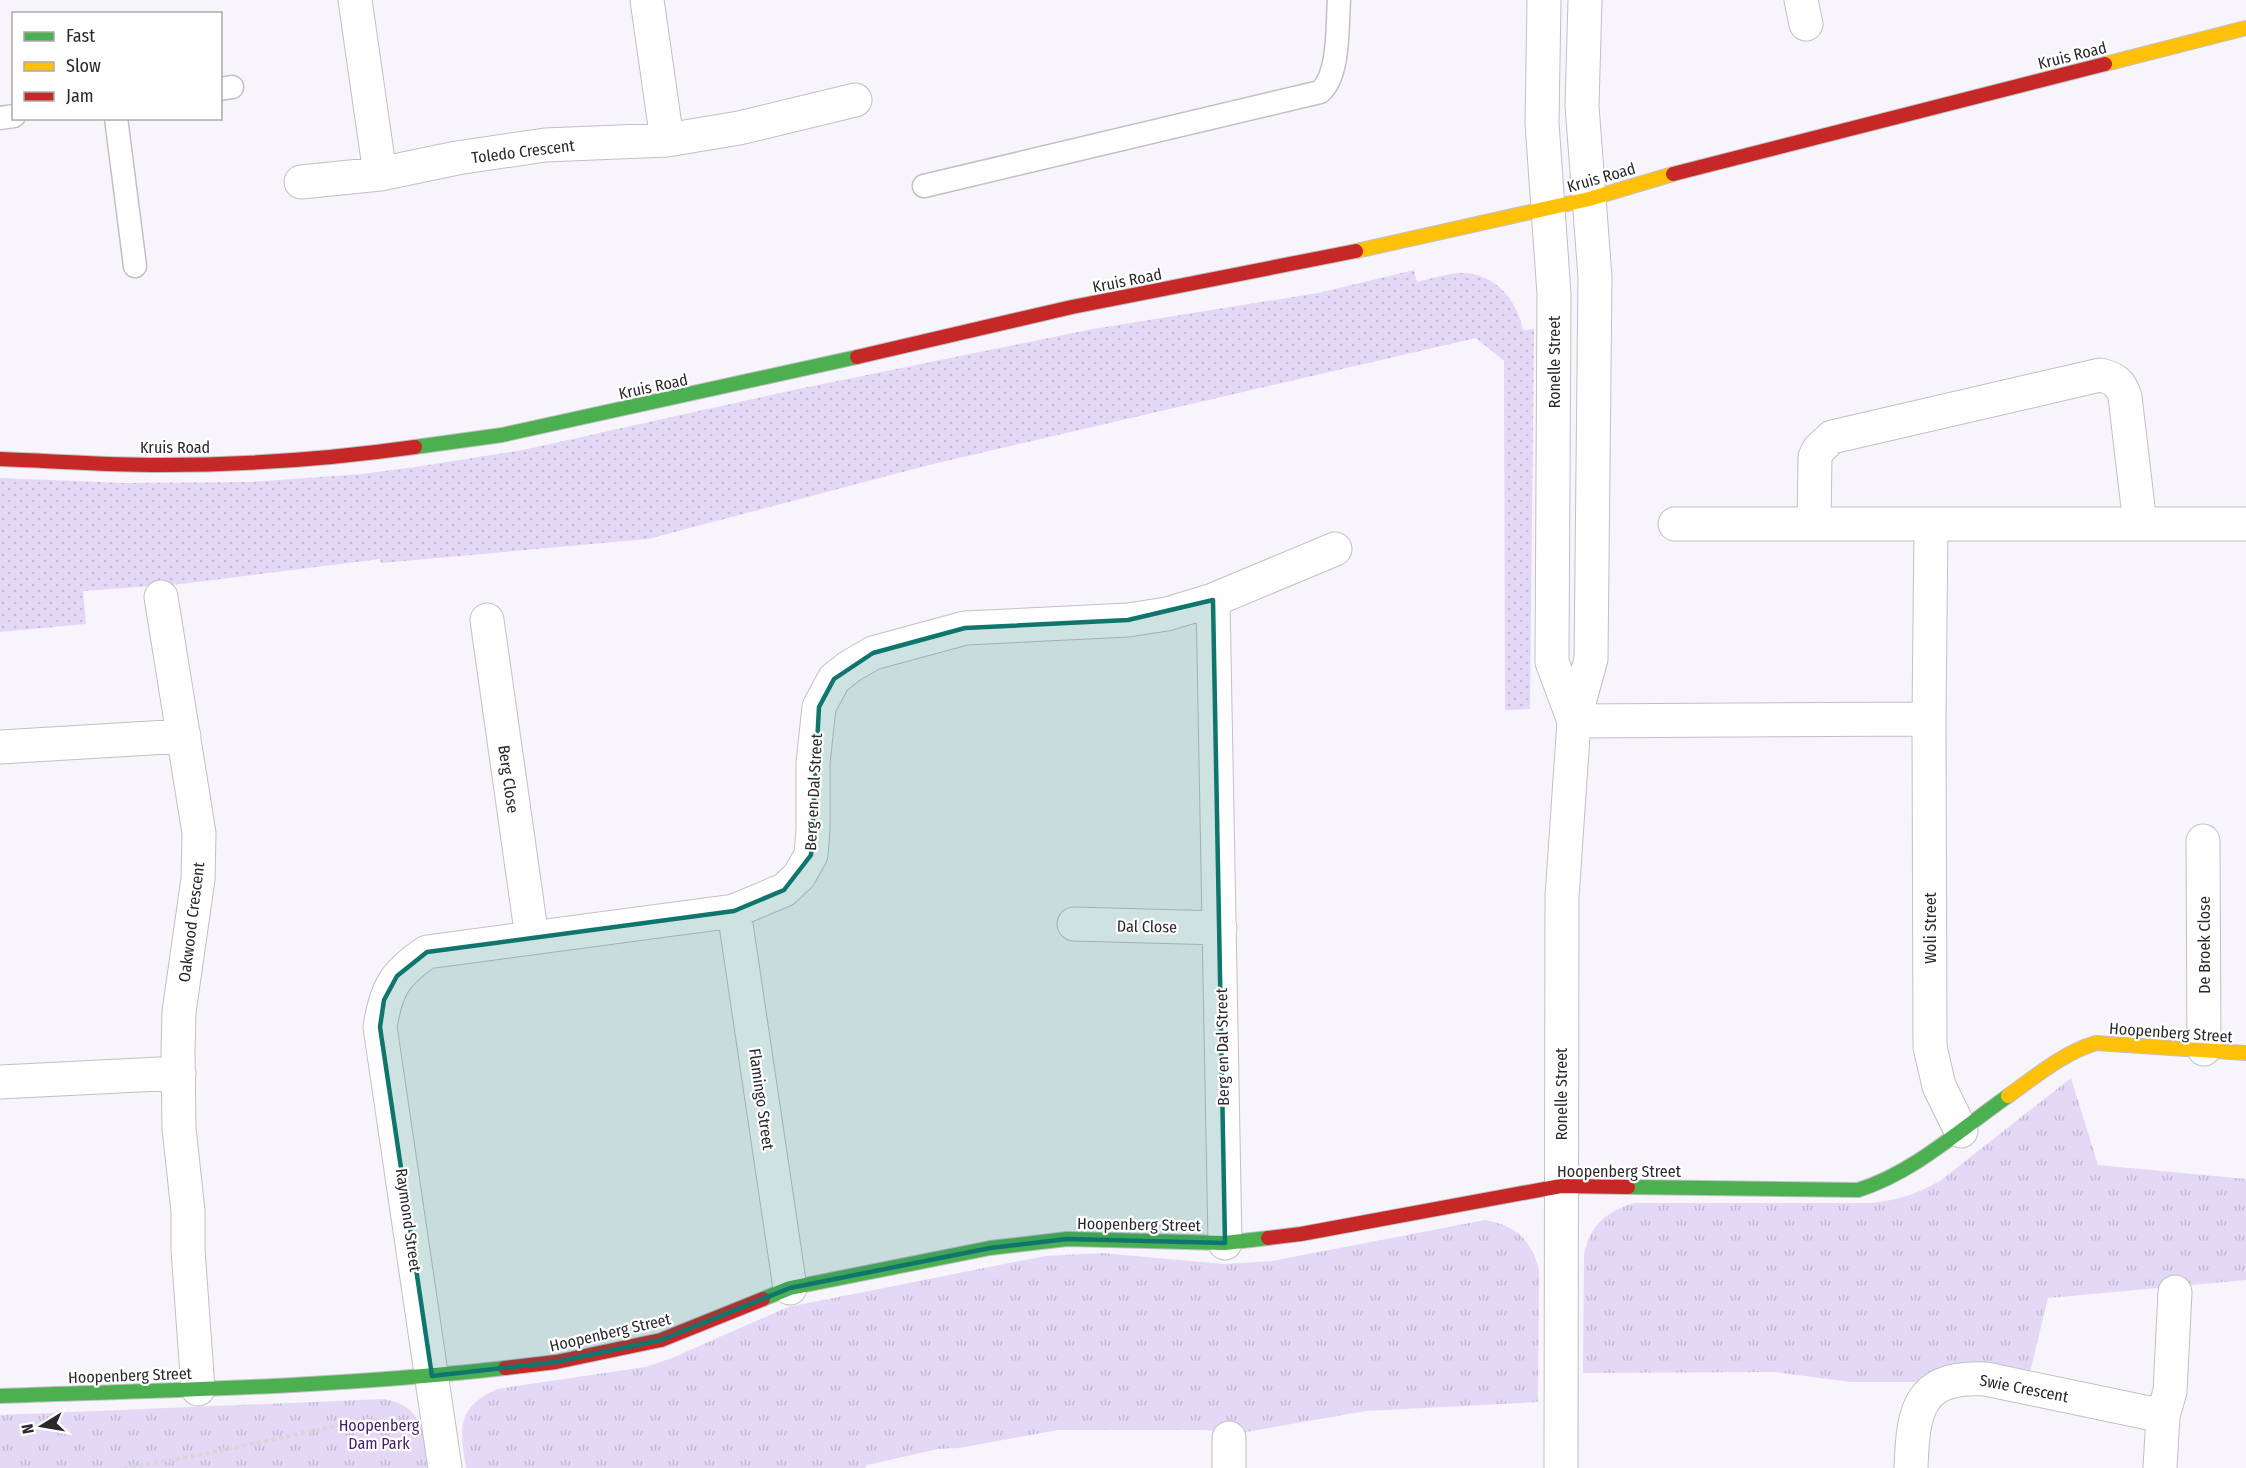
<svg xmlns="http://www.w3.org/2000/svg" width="2246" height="1468" viewBox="0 0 2246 1468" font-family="'Fira Sans Condensed',sans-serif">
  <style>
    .grass { fill: url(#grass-dots) }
    .park { fill: url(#park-tufts) }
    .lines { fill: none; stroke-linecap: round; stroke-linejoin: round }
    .lane-casing { stroke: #c1c0c4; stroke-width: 25 }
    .street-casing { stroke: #c1c0c4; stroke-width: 35 }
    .fast-casing { stroke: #c1c0c4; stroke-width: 16 }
    .slow-casing { stroke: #c1c0c4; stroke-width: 16 }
    .jam-casing { stroke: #c1c0c4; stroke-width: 16 }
    .path { stroke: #d7d6d8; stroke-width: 4; stroke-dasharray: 4.5 3; stroke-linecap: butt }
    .lane { stroke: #fefefe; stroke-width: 22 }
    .street { stroke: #fefefe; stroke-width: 33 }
    .fast { stroke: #4caf50; stroke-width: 14 }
    .slow { stroke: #ffc107; stroke-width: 14 }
    .jam { stroke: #c62828; stroke-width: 14 }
    .marked { fill: #0f766e; fill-opacity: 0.2; stroke: #0f766e; stroke-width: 4.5; stroke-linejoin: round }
    .labels { text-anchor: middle; stroke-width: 4.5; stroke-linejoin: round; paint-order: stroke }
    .street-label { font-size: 16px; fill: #2a282d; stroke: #fff }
    .park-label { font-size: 16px; fill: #421e69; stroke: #fff }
  </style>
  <defs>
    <pattern id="grass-dots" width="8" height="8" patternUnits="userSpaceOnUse" patternTransform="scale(1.5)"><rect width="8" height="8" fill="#e3d8f6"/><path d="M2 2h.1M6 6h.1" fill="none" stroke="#c3b9d3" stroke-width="1.8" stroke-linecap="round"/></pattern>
    <pattern id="park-tufts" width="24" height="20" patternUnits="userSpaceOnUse" patternTransform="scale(1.5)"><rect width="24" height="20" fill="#e3d8f6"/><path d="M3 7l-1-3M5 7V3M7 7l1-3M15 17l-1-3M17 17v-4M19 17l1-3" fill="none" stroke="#c3b9d3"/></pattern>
  </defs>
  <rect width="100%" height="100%" fill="#f7f5fb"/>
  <!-- grass -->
  <path class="grass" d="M1414,270L1417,282C1430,279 1445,274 1459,273C1493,271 1517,299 1523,330L1534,329L1530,709L1505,710L1504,361L1476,338L929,465L648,539L381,563L380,559L181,584L83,591L86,624L0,632V478L125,483L250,482L362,474L422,466L523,450L793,390L1093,329L1318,293Z"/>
  <!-- park -->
  <path class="park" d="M2071,1078L2098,1165L2246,1179V1280L2048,1298L2030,1372L1924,1382H1851L1774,1372L1583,1373L1584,1254C1591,1224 1606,1212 1634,1203H1870C1896,1201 1916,1194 1940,1181Z
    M1485,1220C1517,1226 1530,1239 1539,1269L1538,1402L1366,1411L1246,1432L1200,1430H1058L959,1448L938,1449L867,1465L865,1468H466C460,1428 456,1408 497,1389L645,1367L672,1358L788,1307L1045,1256L1101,1253L1224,1264L1272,1261Z
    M384,1399C424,1406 424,1434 428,1468H0V1415Z"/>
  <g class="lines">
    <!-- lane casing -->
    <g class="lane-casing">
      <path id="lane" d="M220,89L232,87
        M0,118L14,116
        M116,118L135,266
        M924,186L1320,92C1340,75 1337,25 1339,0"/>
    </g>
    <!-- street casing -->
    <g class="street-casing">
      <path id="street" d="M355,0L380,174
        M647,0L667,140
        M1544,0L1542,123L1554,294L1552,662L1574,721
        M1801,0L1806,24
        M301,182L380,174L457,158L545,145L667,140L739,128L855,100
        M1814,523L1815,457L1819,449L1832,437L2100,375C2114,378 2121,383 2125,397L2140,524
        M1675,524H2246
        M1931,524L1929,719L1930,1047L1939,1086L1961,1131
        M161,597L199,833L198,879L179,1012L178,1053L179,1128L188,1211V1250L198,1389
        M1213,600L1225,1243
        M487,620L532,938
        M1574,721L1929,719
        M0,747L184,736
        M2203,841L2204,1049
        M734,911L790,1288
        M1074,924L1220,928
        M0,1082L179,1073
        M1229,1438V1468
        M445,1468L380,1027C386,989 394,974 427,952L734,911L784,890L799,876L811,855L813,829V763L819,707L834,679L849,667L873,653L965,628L1128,620L1167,614L1213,600L1335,549
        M1561,1468L1562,897L1574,721L1591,659L1595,277L1582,106L1585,0
        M1911,1468C1913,1410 1918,1375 1986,1379L2163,1416
        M2160,1468L2163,1416L2170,1391L2175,1292"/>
    </g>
    <!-- fast casing -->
    <g class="fast-casing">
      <path id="fast" d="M415,447L502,435L857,357
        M1628,1187L1858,1190C1913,1173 1961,1129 2008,1096
        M763,1299L790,1288L990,1248L1067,1239L1225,1243L1268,1238
        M0,1396C168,1390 337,1387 505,1368"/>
    </g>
    <!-- slow casing -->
    <g class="slow-casing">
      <path id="slow" d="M2105,64L2246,28
        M1356,251L1589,199L1673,174
        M2008,1096C2036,1076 2063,1053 2096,1043L2246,1053"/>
    </g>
    <!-- jam casing -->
    <g class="jam-casing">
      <path id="jam" d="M1673,174L2105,64
        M857,357L1072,307L1356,251
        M0,459C53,461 107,465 160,465C245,465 330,459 415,447
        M1268,1238L1301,1234L1561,1186L1628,1187
        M505,1368L556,1362L661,1340L763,1299"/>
    </g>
    <!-- path -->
    <path class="path" d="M124,1468L194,1456L370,1419L403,1424"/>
    <!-- lane -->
    <use href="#lane" class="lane"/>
    <!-- street -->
    <use href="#street" class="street"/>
    <!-- fast -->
    <use href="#fast" class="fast"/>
    <!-- slow -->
    <use href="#slow" class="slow"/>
    <!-- jam -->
    <use href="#jam" class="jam"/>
  </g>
  <!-- marked area -->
  <path class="marked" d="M1213,600L1225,1243L1067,1239L990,1248L790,1288L661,1340L556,1362L432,1376L380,1027L384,1000L397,976L427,952L734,911L784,890L811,855L819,707L834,679L873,653L965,628L1128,620Z"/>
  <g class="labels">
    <!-- street labels -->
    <g class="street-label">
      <text transform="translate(2072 55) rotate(-14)" y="6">Kruis Road</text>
      <text transform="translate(523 151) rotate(-7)" y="6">Toledo Crescent</text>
      <text transform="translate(1601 177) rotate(-16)" y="6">Kruis Road</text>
      <text transform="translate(1127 280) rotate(-11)" y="6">Kruis Road</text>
      <text transform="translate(1554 362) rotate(-90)" y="6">Ronelle Street</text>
      <text transform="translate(653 386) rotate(-12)" y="6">Kruis Road</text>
      <text x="175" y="453">Kruis Road</text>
      <text transform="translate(509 779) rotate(82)" y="6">Berg Close</text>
      <text transform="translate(813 792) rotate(-87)" y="6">Berg en Dal Street</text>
      <text transform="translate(191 922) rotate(-83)" y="6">Oakwood Crescent</text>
      <text transform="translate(1147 926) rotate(1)" y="6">Dal Close</text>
      <text transform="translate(1930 928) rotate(-90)" y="6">Woli Street</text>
      <text transform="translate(2204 945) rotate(-90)" y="6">De Broek Close</text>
      <text transform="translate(2171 1032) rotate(4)" y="6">Hoopenberg Street</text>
      <text transform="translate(1222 1047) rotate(-91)" y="6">Berg en Dal Street</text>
      <text transform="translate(1561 1094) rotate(-90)" y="6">Ronelle Street</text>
      <text transform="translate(762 1099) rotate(82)" y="6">Flamingo Street</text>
      <text x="1619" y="1177">Hoopenberg Street</text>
      <text transform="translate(409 1220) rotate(82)" y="6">Raymond Street</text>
      <text transform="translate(1139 1224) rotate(1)" y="6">Hoopenberg Street</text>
      <text transform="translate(610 1332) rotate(-13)" y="6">Hoopenberg Street</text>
      <text transform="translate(130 1375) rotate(-2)" y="6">Hoopenberg Street</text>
      <text transform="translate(2024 1388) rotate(11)" y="6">Swie Crescent</text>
    </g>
    <!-- park labels -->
    <g class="park-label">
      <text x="379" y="1431">Hoopenberg<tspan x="379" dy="18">Dam Park</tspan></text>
    </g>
  </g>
  <!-- legend -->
  <rect x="12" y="12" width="210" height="108" fill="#ffffff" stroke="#aaa9ab" stroke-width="1.5"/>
  <rect x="24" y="32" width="30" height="9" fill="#4caf50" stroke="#aaa9ab" stroke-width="1.5"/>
  <text x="66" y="42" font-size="18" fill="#2a282d">Fast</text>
  <rect x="24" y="62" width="30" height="9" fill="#ffc107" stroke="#aaa9ab" stroke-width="1.5"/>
  <text x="66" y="72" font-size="18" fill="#2a282d">Slow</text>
  <rect x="24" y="92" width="30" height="9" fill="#c62828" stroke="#aaa9ab" stroke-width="1.5"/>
  <text x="66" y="102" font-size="18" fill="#2a282d">Jam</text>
  <!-- north arrow -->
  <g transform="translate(42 1426) rotate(259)" stroke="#ffffff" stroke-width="4.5" paint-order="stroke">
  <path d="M0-4.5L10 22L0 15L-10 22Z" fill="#2a282d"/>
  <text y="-9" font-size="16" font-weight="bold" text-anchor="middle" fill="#2a282d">N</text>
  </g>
</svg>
